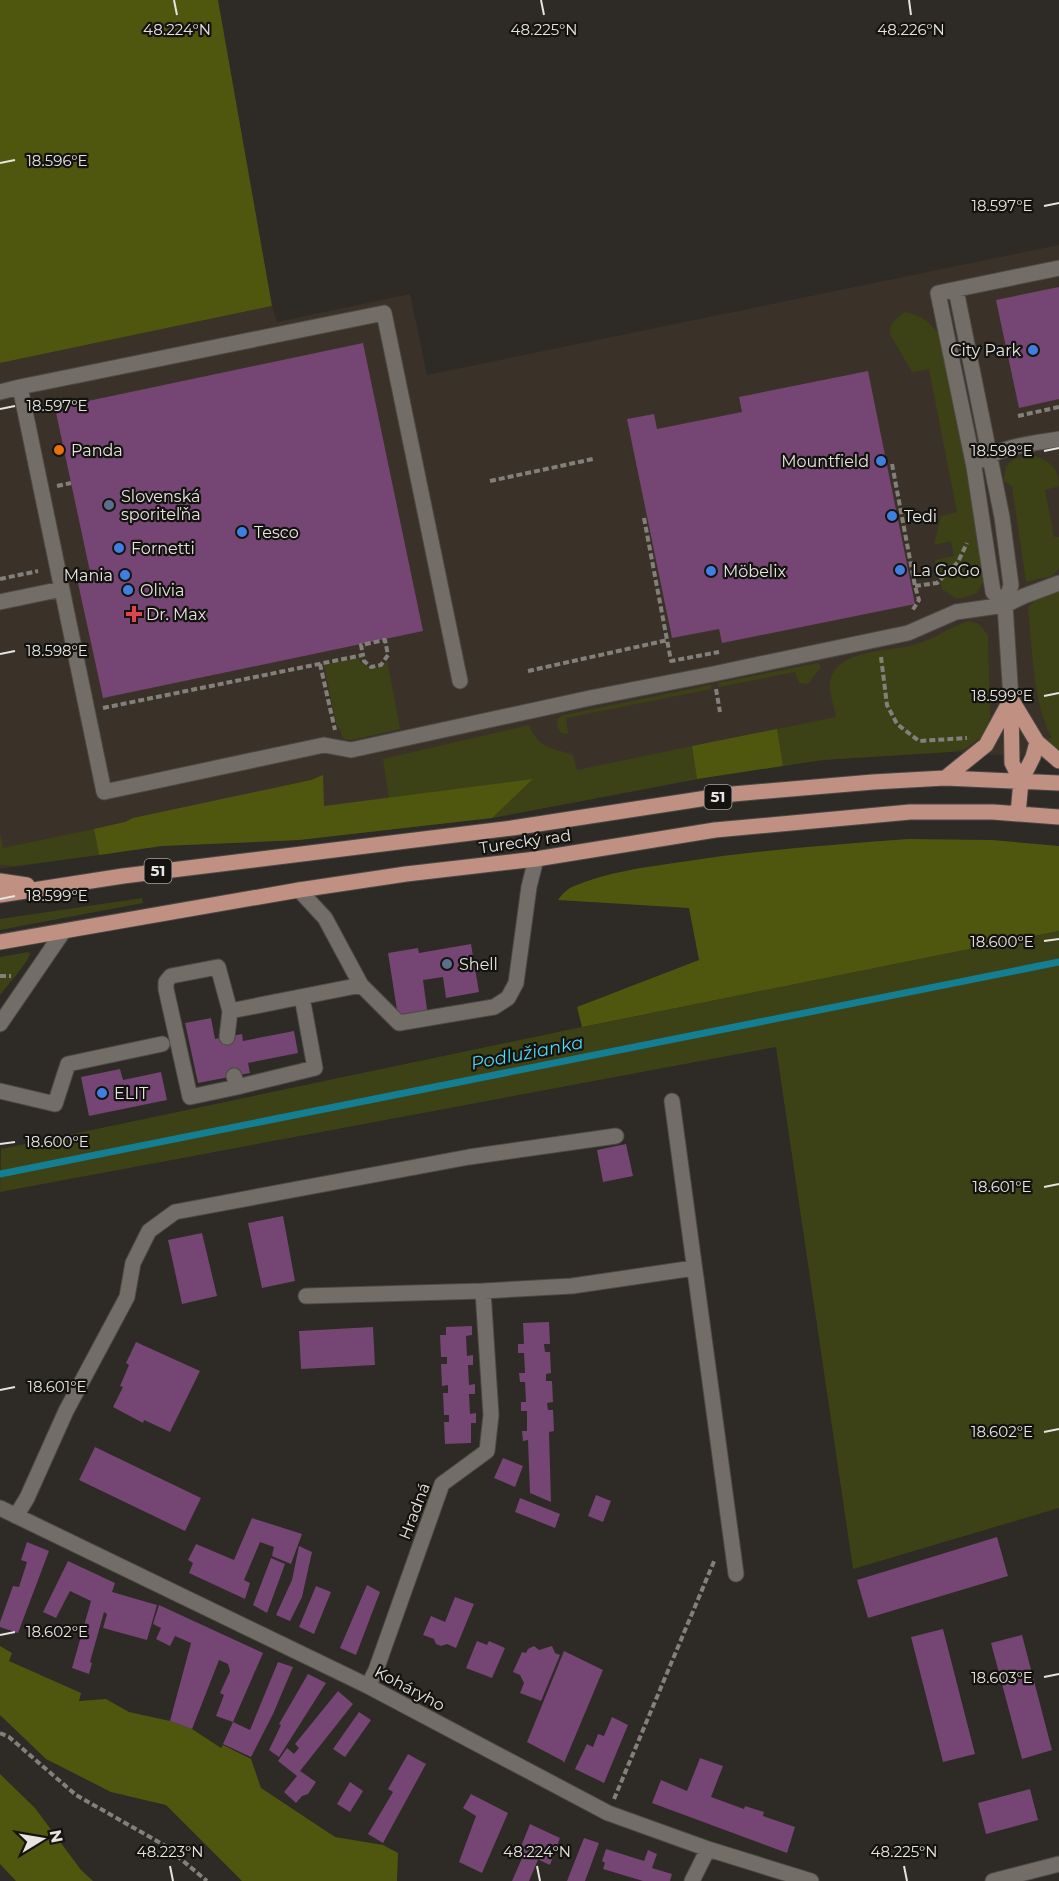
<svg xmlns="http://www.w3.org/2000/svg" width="1059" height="1881" viewBox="0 0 1059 1881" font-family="Montserrat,sans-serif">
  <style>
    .built { fill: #3a3228 }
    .green { fill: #3c4215 }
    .forest { fill: #4f570f }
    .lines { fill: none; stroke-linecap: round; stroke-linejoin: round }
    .stream { stroke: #147e92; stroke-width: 7 }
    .building { fill: #754573 }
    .minor-casing { stroke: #4c4945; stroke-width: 17 }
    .major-casing { stroke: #4c4945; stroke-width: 17 }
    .path { stroke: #83807b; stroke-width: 4; stroke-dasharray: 6 3; stroke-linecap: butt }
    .minor { stroke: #726d67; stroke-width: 15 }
    .major { stroke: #c09083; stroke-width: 15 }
    .ticks { fill: none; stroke: #e6e4e0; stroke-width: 2 }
    .shop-dot { fill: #3f7fe0; stroke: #141310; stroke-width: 2 }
    .food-dot { fill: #e8710a; stroke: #141310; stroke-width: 2 }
    .service-dot { fill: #5c6f8a; stroke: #141310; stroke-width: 2 }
    .health-dot { fill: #e0444e; stroke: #141310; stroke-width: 2 }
    .labels { text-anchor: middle; stroke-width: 4.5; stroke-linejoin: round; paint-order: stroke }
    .shield { fill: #141310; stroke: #a7a5a2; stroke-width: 1.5 }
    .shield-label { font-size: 15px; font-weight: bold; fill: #e6e4e0 }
    .poi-label { font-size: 16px; fill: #e6e4e0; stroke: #141310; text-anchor: start }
    .street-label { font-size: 16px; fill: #e6e4e0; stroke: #141310 }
    .water-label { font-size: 18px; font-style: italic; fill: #50d8f5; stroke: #141310 }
    .ticks-label { font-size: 15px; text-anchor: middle; fill: #e6e4e0; stroke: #141310; stroke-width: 4.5; stroke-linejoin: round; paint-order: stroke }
  </style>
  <rect width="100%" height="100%" fill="#2e2a25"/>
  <!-- built -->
  <path class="built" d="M1059,245V759L950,752L823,760L732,773L492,818L299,840L162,846L0,869V363L272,306L277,322L410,294L427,375Z"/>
  <!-- green -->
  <path class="green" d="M905,312C924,317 928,321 940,335L979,528L985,579L977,593L963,598H955L942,589L935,560L954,556L951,541L934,545L941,516L957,512L929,369L912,372L890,334C889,323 897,318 905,312Z
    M1034,456C1051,461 1059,469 1059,486L1045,490L1054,537H1059V569L1052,576L1026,582L1012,486L1004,481C1004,458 1015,458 1034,456Z
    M1059,588V751L1047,740L1052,737C1033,707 1032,644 1028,608L1038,597Z
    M969,621L979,624L988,635L990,718L984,735L965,749L950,752L823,760L783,766L777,729L836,717C834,708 831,698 830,689C829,648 886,653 913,645C933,640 949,627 969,621Z
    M359,658L360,662L370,669L383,667L387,660L400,729L352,740L343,739L341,731L336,724L324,665Z
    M818,663L821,667L808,684L799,683L795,672L719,687L718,683Z
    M711,685V689L566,718L568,734L561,733L557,727L558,718L564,715Z
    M529,725C539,750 552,747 573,755L577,770L692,746L697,779L492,818L532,780L389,798L383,759Z
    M94,829L99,855L15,866L0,865V833L3,848Z
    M142,898L143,903L0,930V919Z
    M1059,931V1508L853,1569L776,1047L0,1192L1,1149L582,1027Z
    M28,952L30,954C28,962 7,986 0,995V957Z"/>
  <!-- forest -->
  <path class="forest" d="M0,0H218L272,306L0,363Z
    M777,729L783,766L697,779L692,746Z
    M323,775L324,806L533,779L492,818L299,840L162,846L99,855L94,829L125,822L133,818L311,780Z
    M908,839L992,840L1059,846V931L582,1027L577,1007L699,960L689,908L558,900C562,894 567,889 574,886C608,872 645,867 681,862C756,850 832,845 908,839Z
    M0,1646L12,1653L9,1661L81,1693L79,1701L106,1699L129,1712L170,1721L192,1729L221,1748L223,1745L251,1759L261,1788L335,1837L383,1845L398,1853L397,1881H242L166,1805L111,1792L46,1759L0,1715Z
    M0,1774L35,1808L81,1870L93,1881H16L0,1864Z"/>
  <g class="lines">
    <!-- stream -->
    <path class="stream" d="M0,1174L1059,962"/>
  </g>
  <!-- building -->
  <path class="building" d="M1059,287V399L1019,408L996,300Z
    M363,343L423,631L103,698L78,583L92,581L55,408Z
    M868,371L915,604L722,643L719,629L672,638L627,419L654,414L657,429L742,412L739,397Z
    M471,944L479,992L446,998L443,977L423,980L429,1024L400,1029L388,953L418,948L419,953Z
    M211,1018L215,1039L242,1034L243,1041L294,1031L298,1053L248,1063L250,1073L198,1083L185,1023Z
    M120,1069L123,1080L161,1072L167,1100L89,1116L81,1077Z
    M626,1144L633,1176L603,1182L597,1150Z
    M283,1216L295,1281L262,1288L248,1223Z
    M202,1233L217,1296L182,1304L168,1240Z
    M549,1322L550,1344H544L545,1352H550L551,1373L546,1374V1381H552L553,1402L547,1403L548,1410H553L554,1431L549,1432L551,1502L530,1493L528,1440L523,1441L522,1431H527V1411H521V1402H526L525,1382H520L519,1373H525L524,1353H518V1344H524L523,1323Z
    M472,1326V1335L466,1336L467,1356L473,1355V1365H468L469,1385L475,1384V1394H469L470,1414L476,1413V1423H471V1443L445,1444L444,1422H449V1415H444L443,1393H448V1385L442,1386L441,1364H447V1357H441L440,1335H446V1327Z
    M373,1327L375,1365L301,1369L299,1331Z
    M136,1342L200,1371L170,1432L144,1420L143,1423L113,1407L123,1387L120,1386L129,1365L126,1363Z
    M95,1447L201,1498L185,1531L79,1480Z
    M503,1458L523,1466L515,1487L494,1478Z
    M596,1495L611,1501L603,1522L588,1516Z
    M520,1498L560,1514L555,1528L515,1512Z
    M252,1518L302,1534L291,1564L272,1556L274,1547L260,1542L244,1580L250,1583L245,1599L189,1573L193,1563L188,1560L196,1544L234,1560Z
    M997,1537L1008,1576L868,1618L857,1580Z
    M27,1542L49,1551L18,1633L0,1627V1622L13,1586L19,1587L27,1562L21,1560Z
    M299,1546L312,1552L302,1597L290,1621L276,1615L292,1580Z
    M271,1558L285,1564L267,1613L253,1605Z
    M68,1561L115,1583L112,1592L157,1605L147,1640L103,1628L107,1614L104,1612L90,1662L92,1663L89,1674L72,1668L91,1601L70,1591L56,1618L43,1612Z
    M367,1585L380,1592L356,1655L340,1648Z
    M316,1586L331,1592L314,1634L299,1627Z
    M455,1597L474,1604L456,1648L447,1644L441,1646L436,1644L434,1639L423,1635L431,1616L445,1622Z
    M159,1605L263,1653L233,1722L216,1716L224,1695L220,1693L230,1671L228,1664L219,1660L192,1729L170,1721L191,1643L175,1636L170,1646L156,1639L161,1628L153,1624Z
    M943,1629L975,1754L943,1762L911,1637Z
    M1022,1635L1052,1750L1022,1759L991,1643Z
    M477,1641L487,1645L489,1641L505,1648L492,1678L466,1668Z
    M534,1646L539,1650L552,1646L555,1653L560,1655L541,1701L520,1693L524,1683L520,1675L513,1672L522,1652L526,1653L528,1649Z
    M564,1651L603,1670L564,1763L563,1761L527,1742Z
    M278,1662L293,1667L273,1714L251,1757L223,1744L233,1722L250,1730Z
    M308,1674L326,1683L279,1757L269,1750L281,1725L279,1724Z
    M338,1691L353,1704L300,1771L316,1782L308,1794L302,1796L296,1803L284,1792L297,1776L278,1761L287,1748L294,1754L299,1748L295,1744Z
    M359,1712L371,1720L345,1757L333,1749Z
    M612,1717L628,1725L604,1783L575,1769L587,1744L593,1747L598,1734L604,1736Z
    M408,1754L426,1764L383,1843L368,1834L393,1792L388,1789Z
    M700,1758L723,1766L711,1797L744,1809L745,1806L764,1812L763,1816L795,1827L787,1853L652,1803L661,1780L687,1791Z
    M350,1782L363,1791L350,1812L337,1804Z
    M1030,1789L1038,1820L986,1834L978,1803Z
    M471,1794L508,1813L482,1873L459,1862L476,1816L463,1808Z
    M530,1824L560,1838L550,1865L539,1860L543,1848L529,1881H512L523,1856L518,1854Z
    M584,1838L599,1843L585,1881H567Z
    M606,1849L644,1861L648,1850L657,1854L652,1868L672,1874L670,1881H643L603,1869L605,1863L602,1861Z"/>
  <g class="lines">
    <!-- minor casing -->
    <g class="minor-casing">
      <path id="minor" d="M956,290L1002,517L1011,585L1005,605L1011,699
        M20,387L384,313L460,681
        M0,392L20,387L104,792L324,745L351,750L590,698L713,674L908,633L956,612L1005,605L1024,596L1059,583
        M984,460C1001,446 1037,443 1059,439
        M0,602L62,589
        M1005,605L993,592L974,467L938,293L1059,268
        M299,890L325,918L361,985L399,1023L494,1007L508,998L516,983L529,887L536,859
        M230,1011L218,967L171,976L166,982V989L190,1097L237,1087
        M0,1024L63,932
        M227,1037L230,1011L361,985
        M234,1076L237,1087L315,1068L302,997
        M0,1091L55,1104L68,1064L162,1044
        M672,1101L736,1574
        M306,1296L483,1291
        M0,1508L368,1686L608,1813L708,1849L811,1881
        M16,1516L27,1498L66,1411L127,1297L133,1263L149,1231L175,1212L469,1157L616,1136
        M368,1686L376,1670L442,1484L487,1451L491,1415L483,1291L572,1286L694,1268
        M692,1881L708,1849
        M993,1881L1059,1864"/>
    </g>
    <!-- major casing -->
    <g class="major-casing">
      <path id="major" d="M1011,699L1037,742L1059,761
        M1011,702L1012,763L1021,781
        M945,778L986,745L1011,699
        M1018,814L1021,781L1033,757L1037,742
        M0,881L27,885
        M0,895L123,876L512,828L733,794L873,782L945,778L1059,783
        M0,942L299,890L406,874L536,859L715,830L910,812H993L1059,817"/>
    </g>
    <!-- path -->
    <path class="path" d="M1018,416L1059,407
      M892,464L915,586L919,600L912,611
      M490,481L593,459
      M57,486L71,483
      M644,518L671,661L719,652
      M0,579L38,571
      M915,586L937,583L958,562L967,543
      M881,657L887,705L897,724L919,741L967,738
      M320,664L335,730
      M528,671L668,640
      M716,689L720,712
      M103,708L363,655L364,661L371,667L381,665L388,655L385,640L361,645L363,655
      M0,976H11
      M0,1733L9,1737L76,1795L164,1845L207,1881
      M614,1799L715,1559"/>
    <!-- minor -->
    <use href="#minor" class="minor"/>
    <!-- major -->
    <use href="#major" class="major"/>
  </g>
  <!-- ticks -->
  <path class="ticks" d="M174,0L177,15M541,0L544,15M909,0L911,15M0,163L15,160M1044,206L1059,203M0,409L15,406M1044,451L1059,448M0,654L15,651M1044,696L1059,693M0,899L15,896M1044,941L1059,939M0,1144L15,1142M1044,1187L1059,1184M0,1390L15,1387M1044,1432L1059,1429M0,1635L15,1632M1044,1677L1059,1674M170,1866L173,1881M537,1866L540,1881M904,1866L907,1881"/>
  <!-- markers -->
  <g class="shop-dot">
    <circle cx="1033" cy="350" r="6"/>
    <circle cx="881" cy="461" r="6"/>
    <circle cx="892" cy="516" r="6"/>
    <circle cx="242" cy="532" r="6"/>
    <circle cx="119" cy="548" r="6"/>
    <circle cx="900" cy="570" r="6"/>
    <circle cx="711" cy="571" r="6"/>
    <circle cx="125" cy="575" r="6"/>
    <circle cx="128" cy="590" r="6"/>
    <circle cx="102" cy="1093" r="6"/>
  </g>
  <circle class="food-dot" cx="59" cy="450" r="6"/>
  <g class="service-dot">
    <circle cx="109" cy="505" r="6"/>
    <circle cx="447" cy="964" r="6"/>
  </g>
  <path class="health-dot" d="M131 605h6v6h6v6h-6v6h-6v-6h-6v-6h6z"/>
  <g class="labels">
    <!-- shield labels -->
    <g class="shield">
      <rect x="704.5" y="785" width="27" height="24" rx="4.5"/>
      <rect x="144.5" y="859" width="27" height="24" rx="4.5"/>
    </g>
    <g class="shield-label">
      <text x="718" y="802">51</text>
      <text x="158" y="876">51</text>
    </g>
    <!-- poi labels -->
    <g class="poi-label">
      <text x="1021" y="356" text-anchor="end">City Park</text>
      <text x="71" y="456">Panda</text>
      <text x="869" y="467" text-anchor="end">Mountfield</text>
      <text x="121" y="502">Slovenská<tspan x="121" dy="18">sporiteľňa</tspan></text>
      <text x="904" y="522">Tedi</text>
      <text x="254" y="538">Tesco</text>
      <text x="131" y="554">Fornetti</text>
      <text x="912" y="576">La GoGo</text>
      <text x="723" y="577">Möbelix</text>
      <text x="113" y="581" text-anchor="end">Mania</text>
      <text x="140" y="596">Olivia</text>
      <text x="146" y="620">Dr. Max</text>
      <text x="459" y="970">Shell</text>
      <text x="114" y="1099">ELIT</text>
    </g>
    <!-- street labels -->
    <g class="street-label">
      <text transform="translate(525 841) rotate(-8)" y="6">Turecký rad</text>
      <text transform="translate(414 1511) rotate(-69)" y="6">Hradná</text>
      <text transform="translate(410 1688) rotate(28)" y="6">Koháryho</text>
    </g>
    <!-- water labels -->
    <g class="water-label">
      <text transform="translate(527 1053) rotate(-11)" y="6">Podlužianka</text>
    </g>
  </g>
  <g class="ticks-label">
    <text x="177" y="35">48.224°N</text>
    <text x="544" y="35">48.225°N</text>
    <text x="911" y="35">48.226°N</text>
    <text x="57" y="166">18.596°E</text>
    <text x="1002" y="211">18.597°E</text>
    <text x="57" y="411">18.597°E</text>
    <text x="1002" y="456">18.598°E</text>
    <text x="57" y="656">18.598°E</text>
    <text x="1002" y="701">18.599°E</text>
    <text x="57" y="901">18.599°E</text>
    <text x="1002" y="947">18.600°E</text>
    <text x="57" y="1147">18.600°E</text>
    <text x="1002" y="1192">18.601°E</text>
    <text x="57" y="1392">18.601°E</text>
    <text x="1002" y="1437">18.602°E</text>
    <text x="57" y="1637">18.602°E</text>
    <text x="1002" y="1683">18.603°E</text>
    <text x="170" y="1857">48.223°N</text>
    <text x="537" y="1857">48.224°N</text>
    <text x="904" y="1857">48.225°N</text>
  </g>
  <!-- north arrow -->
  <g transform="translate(42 1839) rotate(79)" stroke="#141310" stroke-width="4.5" paint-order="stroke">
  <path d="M0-4.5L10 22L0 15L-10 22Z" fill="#e6e4e0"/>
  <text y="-9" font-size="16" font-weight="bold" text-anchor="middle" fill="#e6e4e0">N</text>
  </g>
</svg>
